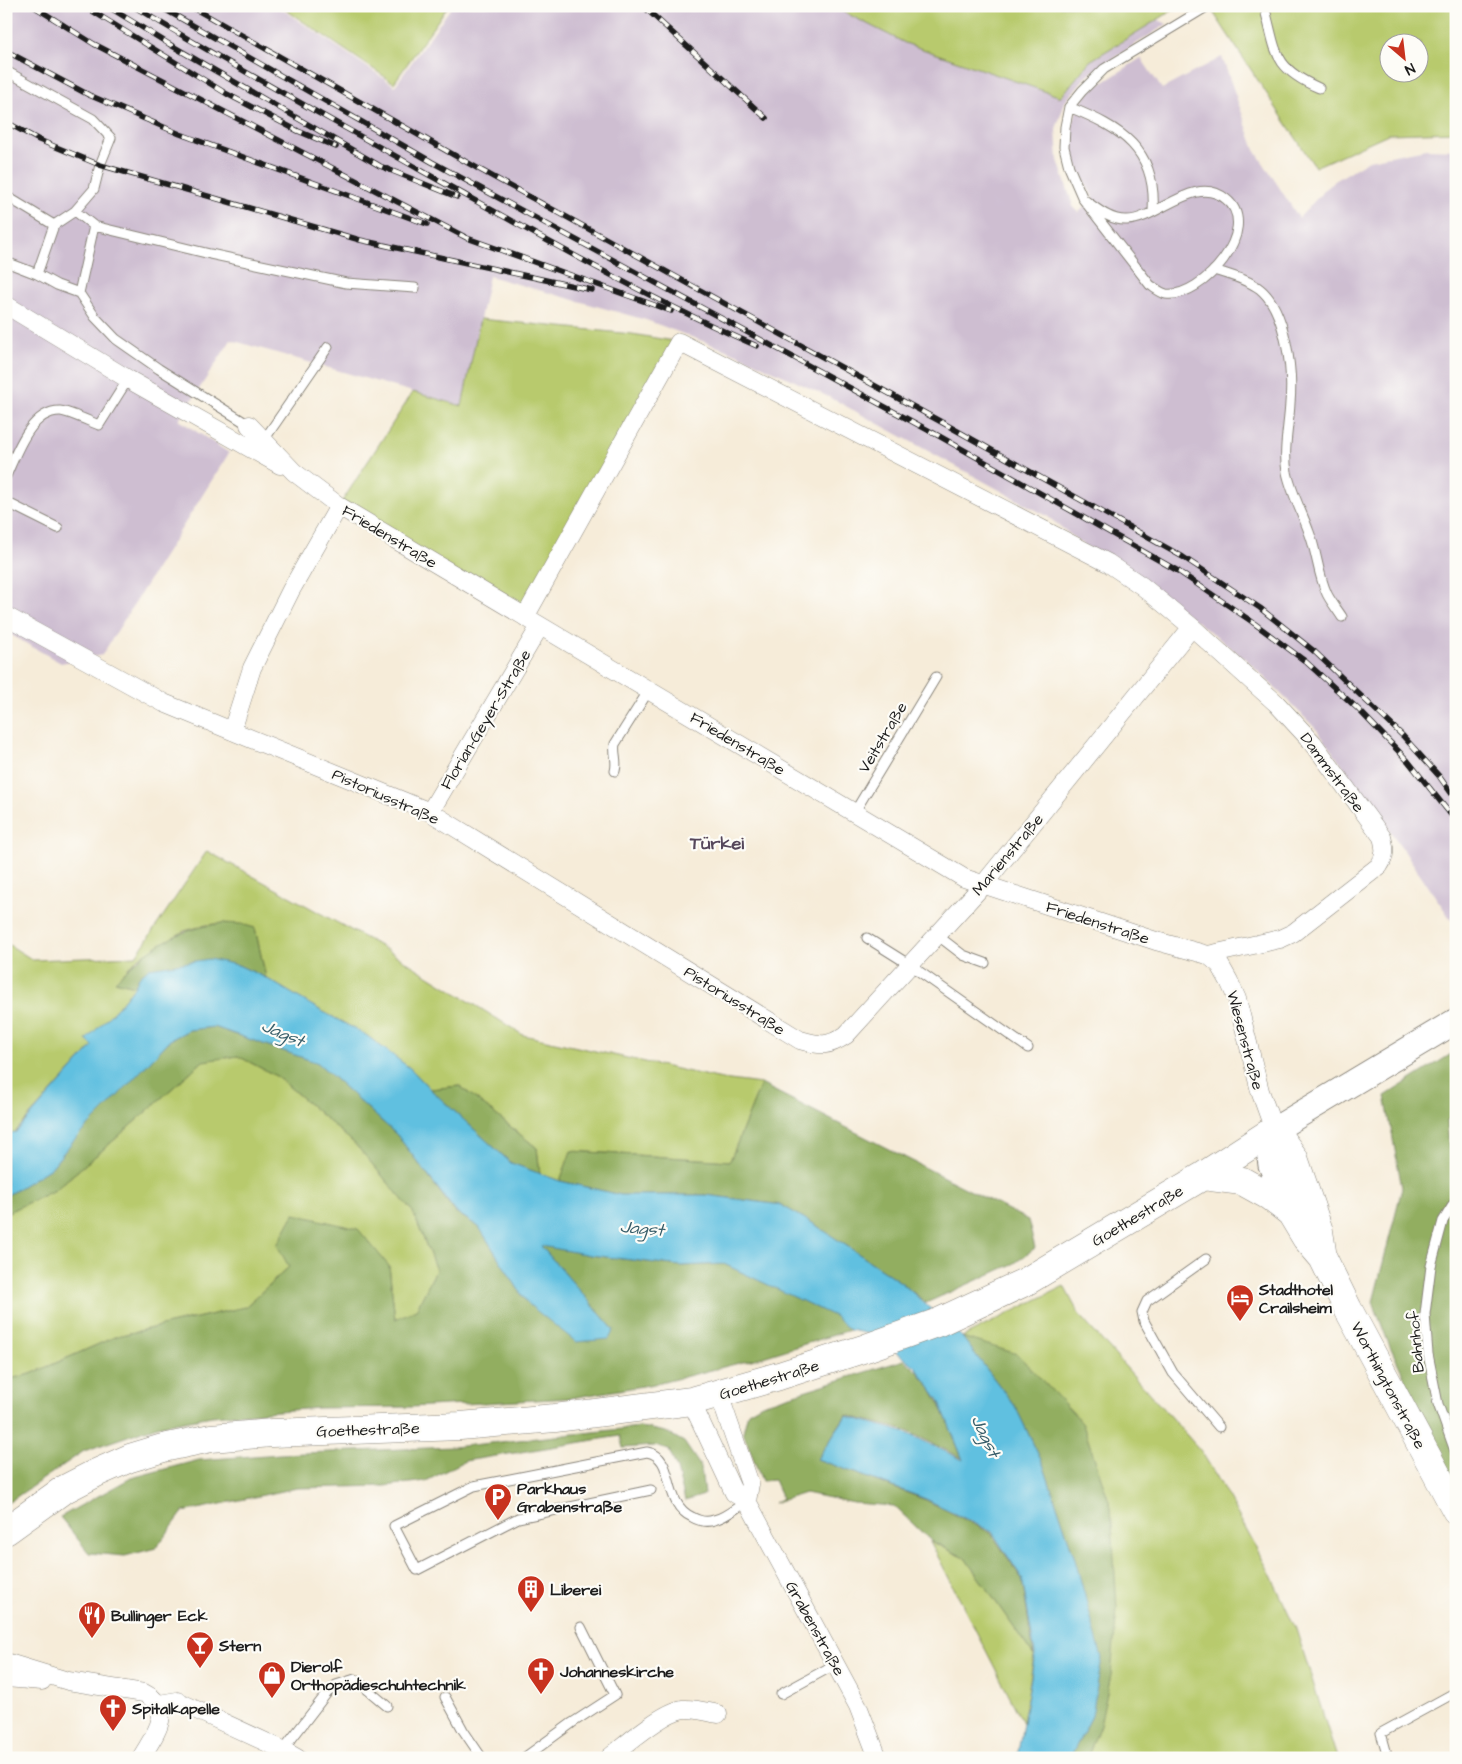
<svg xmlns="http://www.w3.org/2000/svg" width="1462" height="1764" viewBox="0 0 1462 1764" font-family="'Architects Daughter',sans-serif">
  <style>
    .industrial { fill: #cebed1 }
    .green { fill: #b8ca6d; stroke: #6a7344; fill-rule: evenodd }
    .forest { fill: #92ae60; stroke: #57653e }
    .water { fill: #61c0e0; stroke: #3e6e7e }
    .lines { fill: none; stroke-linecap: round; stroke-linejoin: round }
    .service-casing { stroke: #89847a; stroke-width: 11 }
    .minor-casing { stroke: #89847a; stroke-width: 19 }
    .secondary-casing { stroke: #89847a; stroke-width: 27 }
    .primary-casing { stroke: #89847a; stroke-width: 29 }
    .service { stroke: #fff; stroke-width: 9 }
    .minor { stroke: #fff; stroke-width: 18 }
    .secondary { stroke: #fff; stroke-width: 25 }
    .primary { stroke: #fff; stroke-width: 28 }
    .rail-casing { stroke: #1c1c1c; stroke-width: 5.5 }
    .rail { stroke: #fdfcf7; stroke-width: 4; stroke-dasharray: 11; stroke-linecap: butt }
    .labels { text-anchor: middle; stroke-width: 4.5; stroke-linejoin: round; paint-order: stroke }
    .street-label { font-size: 16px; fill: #1c1c1c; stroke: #fdfcf7 }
    .poi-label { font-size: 16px; font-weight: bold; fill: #1c1c1c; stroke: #fdfcf7; text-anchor: start }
    .neighbourhood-label { font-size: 18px; font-weight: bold; fill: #56475b; stroke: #fdfcf7 }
    .water-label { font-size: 18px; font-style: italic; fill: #385e6a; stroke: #fdfcf7 }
  </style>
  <rect width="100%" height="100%" fill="#fdfcf7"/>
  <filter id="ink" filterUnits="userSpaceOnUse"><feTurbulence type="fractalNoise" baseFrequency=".02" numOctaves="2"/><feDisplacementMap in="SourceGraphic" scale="10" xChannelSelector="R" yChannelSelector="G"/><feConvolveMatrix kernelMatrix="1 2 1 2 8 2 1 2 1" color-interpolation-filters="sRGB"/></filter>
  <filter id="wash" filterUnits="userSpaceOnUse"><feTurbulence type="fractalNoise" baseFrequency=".0096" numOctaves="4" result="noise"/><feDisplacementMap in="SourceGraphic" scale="20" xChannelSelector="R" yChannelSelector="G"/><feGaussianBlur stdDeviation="1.12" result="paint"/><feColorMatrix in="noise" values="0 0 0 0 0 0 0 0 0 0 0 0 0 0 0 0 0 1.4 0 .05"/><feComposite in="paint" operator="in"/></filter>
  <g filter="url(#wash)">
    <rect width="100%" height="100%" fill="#f6ecd9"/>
    <!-- industrial -->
    <path class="industrial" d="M6,6H277L395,86L452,6H1131L1167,24L1087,75L1065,102L1056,129L1058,160L1073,206L1078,213L1094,198L1079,173L1072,150V128L1078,106L1090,91L1141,58L1162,89L1222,57L1255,150L1299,218L1330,184L1369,160L1426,149L1456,150V927L1403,849L1317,730L1248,661L1187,614L1077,540L1047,516L831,398L737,354L646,320L489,276L462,406L231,340L179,420L229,453L102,655L61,663L6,632Z"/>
    <!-- green -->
    <path class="green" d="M280,6H448L394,83Z
      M832,6H1180L1090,61L1061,97L905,43Z
      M1209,6H1456V132L1388,134L1315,167ZM1390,42H1420V72H1390Z
      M480,319L632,334L679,342L525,617L339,506L413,392L462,406Z
      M207,851L389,951L523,1035L722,1079L761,1084L730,1161L572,1151L560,1181L540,1174L537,1148L460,1086L430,1089L411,1069L366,1035L318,1009L266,978L255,928L223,923L206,925L184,931L138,958L115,981L135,986L118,1007L87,1040L94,1045L15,1132L6,1134V943L33,960L136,956Z
      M238,1056L278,1077L355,1144L413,1212L436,1270L416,1311L395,1319L389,1266L289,1267L245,1307L117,1336L31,1374L6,1380V1213L55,1190L113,1141L204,1060Z
      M1064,1286L1080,1316L1201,1451L1217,1477L1269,1571L1296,1629L1337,1758H1070L1092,1716L962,1337Z
      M930,1541L965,1558L1034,1656L1023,1723Z"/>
    <!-- forest -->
    <path class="forest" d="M223,923L241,924L255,928L266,978L238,965L139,977L135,986L115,981C148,948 176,929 223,923Z
      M214,1027L318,1063L397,1135L455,1212L479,1227L527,1303L614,1330L540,1245L590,1255L681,1266L724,1264L835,1316L850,1330L763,1357L660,1383L571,1398L411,1407L318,1408L212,1416L157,1426L84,1451L6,1504V1380L31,1374L117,1336L245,1307L289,1267L277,1245L294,1214L358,1229L389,1266L395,1319L416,1310L436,1270L413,1212L355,1144L278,1077L238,1056L203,1061L113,1141L55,1190L6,1213V1196L51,1168L73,1141L170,1040L189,1030Z
      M1456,1051V1115L1447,1120L1449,1149L1456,1177L1454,1222L1456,1224V1488L1388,1342L1373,1302L1402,1188L1385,1096Z
      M761,1084L1028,1220L1035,1248L1015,1263L926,1303L902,1283L814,1224L781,1205L706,1195H621L560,1181L571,1151L730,1161Z
      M460,1086L537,1148L540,1174L511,1163L430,1089Z
      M962,1337L1017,1354L1082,1422L1111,1507L1117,1609L1111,1675L1100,1725L1087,1758H1070L1092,1716L1074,1556L1043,1464L1015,1406Z
      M904,1360C936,1382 948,1424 962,1458L907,1431L846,1415L817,1459L926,1500L991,1533L1022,1579L1034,1656L965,1558L930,1540L894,1506L854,1503L805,1493L774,1503L782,1498L774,1480L762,1481L743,1432L748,1412L762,1404Z
      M640,1427L666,1432L684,1442L701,1467L704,1495L685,1501L677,1469L669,1450L655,1446L623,1448L620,1436L465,1461L426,1481L385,1486L297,1488L183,1512L156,1548L125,1556L89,1553L60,1517L131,1478L199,1460L280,1454L453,1447Z"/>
    <!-- water -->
    <path class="water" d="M209,959L238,965L266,978L318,1009L366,1035L411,1069L430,1089L511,1163L560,1181L621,1195H706L781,1205L814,1224L902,1283L962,1337L1015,1406L1043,1464L1074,1556L1102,1658L1092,1716L1070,1758H1017L1035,1654L1022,1578L992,1532L926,1499L817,1459L846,1416L907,1433L963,1460L939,1400L915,1366L874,1335L850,1330L834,1316L724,1264L681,1266L590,1255L541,1246L614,1330L609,1339L576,1342L527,1303L479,1227L456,1212L397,1135L318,1063L214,1027L189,1030L170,1040L111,1103L73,1141L51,1168L6,1196V1134L16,1132L93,1046L86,1040L118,1007L135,986L139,977L149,968Z"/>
  </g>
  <g filter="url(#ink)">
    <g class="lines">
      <!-- service casing -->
      <g class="service-casing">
        <path id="service" d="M1264,6C1277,51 1271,67 1319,88
          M6,71L93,119L111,138L100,165L94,189L75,211L54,225L37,274
          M1069,107C1121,128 1157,149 1153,211
          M6,196L54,225
          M1083,199C1096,208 1110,221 1127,220C1157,220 1195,173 1226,199C1263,228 1202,299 1166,294C1161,293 1155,288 1150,285L1083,199L1069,167L1064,147L1065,127L1069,107L1082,91L1104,69L1208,6
          M75,211L94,226L210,254L346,283L415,288
          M6,262L37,274L57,285L79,293L95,317L116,339L159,369L249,425
          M1214,270C1229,275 1247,279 1260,289C1286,310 1293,372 1290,403C1289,426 1283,449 1287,472C1291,492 1302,512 1309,532C1317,552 1318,575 1327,594C1331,602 1337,609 1342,617
          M79,293L94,226
          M264,440L328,347
          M6,476C16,454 30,411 60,411C67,411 91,422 99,425L128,379
          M6,502L58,528
          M615,771C618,761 613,753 615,744L649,690
          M854,813L936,677
          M937,935L963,955L985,963
          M867,938L910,965L1028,1048
          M1456,1200L1443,1221L1431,1266L1425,1314L1428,1354L1438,1404L1456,1454
          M1206,1259L1147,1301L1142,1312L1144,1321L1173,1373L1219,1427
          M651,1490L518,1518L417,1570L394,1526L474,1486L647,1452C677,1457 661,1503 692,1517C699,1521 706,1523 714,1520C725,1518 737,1507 747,1501
          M781,1694L836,1664
          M445,1697L463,1730L482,1758
          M283,1750L327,1693L336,1685L355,1679L387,1706
          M524,1758L572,1723L615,1695L581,1627
          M1388,1758L1381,1733L1456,1692"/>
      </g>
      <!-- minor casing -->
      <g class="minor-casing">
        <path id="minor" d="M6,305L128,379L280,465
          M249,425L294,472L339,506L964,878L1156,941L1208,955L1220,965L1229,981L1237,999L1260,1091L1274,1130
          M6,616L164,703L430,812L800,1040C821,1046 828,1047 846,1035L983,885L1192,627
          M525,617L679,342L1108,563L1142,586L1192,627L1276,703L1313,743L1382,837C1385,848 1386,856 1379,866L1293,933L1280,939L1208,955
          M232,731L252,668L291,590L339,506
          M430,812L540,626
          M719,1394L750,1484L747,1501
          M692,1401L697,1414L734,1493L747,1501L858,1706L878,1758
          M6,1662L68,1681L144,1693C177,1710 153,1736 141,1758
          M6,1678L42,1681
          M159,1704L177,1701L283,1750L297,1758
          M609,1758C626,1744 663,1712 683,1709C695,1708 707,1712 718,1714"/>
      </g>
      <!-- secondary casing -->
      <g class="secondary-casing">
        <path id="secondary" d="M1291,1213L1271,1165L1269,1151L1274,1130L1456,1021"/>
      </g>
      <!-- primary casing -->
      <g class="primary-casing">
        <path id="primary" d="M1203,1176L1242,1181L1269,1196L1291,1213L1306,1238L1323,1258L1348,1309L1456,1510
          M6,1531L63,1490L96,1473L130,1458L163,1448L211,1438L272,1433L460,1426L555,1418L692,1401L779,1376L866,1348L939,1322L1027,1281L1203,1176L1274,1130L1294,1158L1319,1231L1323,1258"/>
      </g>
      <!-- service -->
      <use href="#service" class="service"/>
      <!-- minor -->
      <use href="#minor" class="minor"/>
      <!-- secondary -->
      <use href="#secondary" class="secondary"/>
      <!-- primary -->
      <use href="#primary" class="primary"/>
      <!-- rail casing -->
      <g class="rail-casing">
        <path id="rail" d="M33,6L94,44L467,238L671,311
          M84,6L227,94L298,131L336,147
          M107,6L169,44L380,166L457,197
          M133,6C228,64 325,116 422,171C532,232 642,296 757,346
          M159,6L432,162L939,436L1178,571L1251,621L1305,661L1358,709L1408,761L1456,821
          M190,6L477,168L945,424L1183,557L1260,608L1315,652L1403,736L1439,776L1456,800
          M643,6L766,118
          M6,51L89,95L180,134L427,224
          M6,122L39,140L100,165L360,240L592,290"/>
      </g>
      <!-- rail -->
      <use href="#rail" class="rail"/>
    </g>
  </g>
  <!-- icons -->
  <defs>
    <g id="hotel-pin" transform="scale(1.4375)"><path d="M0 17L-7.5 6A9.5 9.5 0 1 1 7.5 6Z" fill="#c8321e" stroke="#fdfcf7"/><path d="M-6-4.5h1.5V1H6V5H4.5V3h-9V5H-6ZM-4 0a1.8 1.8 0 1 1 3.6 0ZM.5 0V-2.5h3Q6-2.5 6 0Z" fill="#fff"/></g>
    <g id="parking-pin" transform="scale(1.4375)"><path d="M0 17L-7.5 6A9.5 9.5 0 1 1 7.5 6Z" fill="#c8321e" stroke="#fdfcf7"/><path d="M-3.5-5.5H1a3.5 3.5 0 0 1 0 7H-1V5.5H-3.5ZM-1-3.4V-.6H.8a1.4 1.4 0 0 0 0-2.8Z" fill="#fff"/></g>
    <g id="building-pin" transform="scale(1.4375)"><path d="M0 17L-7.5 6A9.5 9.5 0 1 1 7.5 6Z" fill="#c8321e" stroke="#fdfcf7"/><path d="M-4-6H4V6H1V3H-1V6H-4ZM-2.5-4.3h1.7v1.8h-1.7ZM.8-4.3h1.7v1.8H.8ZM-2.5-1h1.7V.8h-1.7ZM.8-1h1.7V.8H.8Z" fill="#fff"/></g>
    <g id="restaurant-pin" transform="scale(1.4375)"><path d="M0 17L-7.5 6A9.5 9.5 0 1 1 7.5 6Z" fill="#c8321e" stroke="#fdfcf7"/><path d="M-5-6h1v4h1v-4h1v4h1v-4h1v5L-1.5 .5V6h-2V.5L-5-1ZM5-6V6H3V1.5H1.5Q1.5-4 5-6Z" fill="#fff"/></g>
    <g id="bar-pin" transform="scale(1.4375)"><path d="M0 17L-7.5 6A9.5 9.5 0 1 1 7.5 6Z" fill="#c8321e" stroke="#fdfcf7"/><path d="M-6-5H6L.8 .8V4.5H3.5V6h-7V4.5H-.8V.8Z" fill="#fff"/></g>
    <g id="church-pin" transform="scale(1.4375)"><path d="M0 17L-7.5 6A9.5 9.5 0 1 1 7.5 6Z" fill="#c8321e" stroke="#fdfcf7"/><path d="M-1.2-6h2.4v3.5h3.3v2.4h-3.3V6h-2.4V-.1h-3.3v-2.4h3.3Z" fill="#fff"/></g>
    <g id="shop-pin" transform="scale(1.4375)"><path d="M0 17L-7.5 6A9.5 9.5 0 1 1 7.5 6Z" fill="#c8321e" stroke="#fdfcf7"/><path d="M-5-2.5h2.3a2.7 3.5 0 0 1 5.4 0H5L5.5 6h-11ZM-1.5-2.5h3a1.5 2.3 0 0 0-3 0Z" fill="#fff"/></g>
  </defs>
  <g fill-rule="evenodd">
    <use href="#hotel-pin" x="1240" y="1298"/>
    <use href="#parking-pin" x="498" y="1497"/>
    <use href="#building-pin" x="531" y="1589"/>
    <use href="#restaurant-pin" x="92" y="1615"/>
    <use href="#bar-pin" x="200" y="1645"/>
    <use href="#church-pin" x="541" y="1671"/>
    <use href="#shop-pin" x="272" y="1675"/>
    <use href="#church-pin" x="113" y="1708"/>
  </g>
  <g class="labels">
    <!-- street labels -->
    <g class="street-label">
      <text transform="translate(390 536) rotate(31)" y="6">Friedenstraße</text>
      <text transform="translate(485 719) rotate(-59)" y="6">Florian-Geyer-Straße</text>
      <text transform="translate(882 737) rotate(-59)" y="6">Veitstraße</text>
      <text transform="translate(738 743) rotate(31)" y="6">Friedenstraße</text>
      <text transform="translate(1333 772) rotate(53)" y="6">Dammstraße</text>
      <text transform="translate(386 796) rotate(24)" y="6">Pistoriusstraße</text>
      <text transform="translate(1007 854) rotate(-50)" y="6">Marienstraße</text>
      <text transform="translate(1098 922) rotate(18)" y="6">Friedenstraße</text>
      <text transform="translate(735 1000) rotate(32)" y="6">Pistoriusstraße</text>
      <text transform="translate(1246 1040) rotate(75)" y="6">Wiesenstraße</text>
      <text transform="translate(1137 1215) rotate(-31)" y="6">Goethestraße</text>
      <text transform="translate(1415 1342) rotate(-95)" y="6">Bahnhof</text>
      <text transform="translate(769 1379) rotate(-17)" y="6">Goethestraße</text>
      <text transform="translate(1389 1385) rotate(62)" y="6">Worthingtonstraße</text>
      <text transform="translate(368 1429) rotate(-2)" y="6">Goethestraße</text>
      <text transform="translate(816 1628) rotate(61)" y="6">Grabenstraße</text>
    </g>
    <!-- poi labels -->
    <g class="poi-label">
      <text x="1259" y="1295">Stadthotel<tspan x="1259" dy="18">Crailsheim</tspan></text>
      <text x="517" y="1494">Parkhaus<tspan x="517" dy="18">Grabenstraße</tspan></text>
      <text x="550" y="1595">Liberei</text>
      <text x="111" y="1621">Bullinger Eck</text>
      <text x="219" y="1651">Stern</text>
      <text x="291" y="1672">Dierolf<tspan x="291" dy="18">Orthopädieschuhtechnik</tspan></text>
      <text x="560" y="1677">Johanneskirche</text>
      <text x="132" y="1714">Spitalkapelle</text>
    </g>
    <!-- neighbourhood labels -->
    <g class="neighbourhood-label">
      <text x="717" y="849">Türkei</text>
    </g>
    <!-- water labels -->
    <g class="water-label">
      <text transform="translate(283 1033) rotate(23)" y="6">Jagst</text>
      <text transform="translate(642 1228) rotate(5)" y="6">Jagst</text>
      <text transform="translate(986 1436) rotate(64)" y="6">Jagst</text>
    </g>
  </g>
  <!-- margin -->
  <rect width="1462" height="1764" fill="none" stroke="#fdfcf7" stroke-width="25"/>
  <!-- north arrow -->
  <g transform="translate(1404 58) rotate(152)"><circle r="24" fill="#fdfcf7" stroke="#a3a29f"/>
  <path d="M0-4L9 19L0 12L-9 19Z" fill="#c8321e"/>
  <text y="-8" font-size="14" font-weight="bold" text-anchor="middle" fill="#1c1c1c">N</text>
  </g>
</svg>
